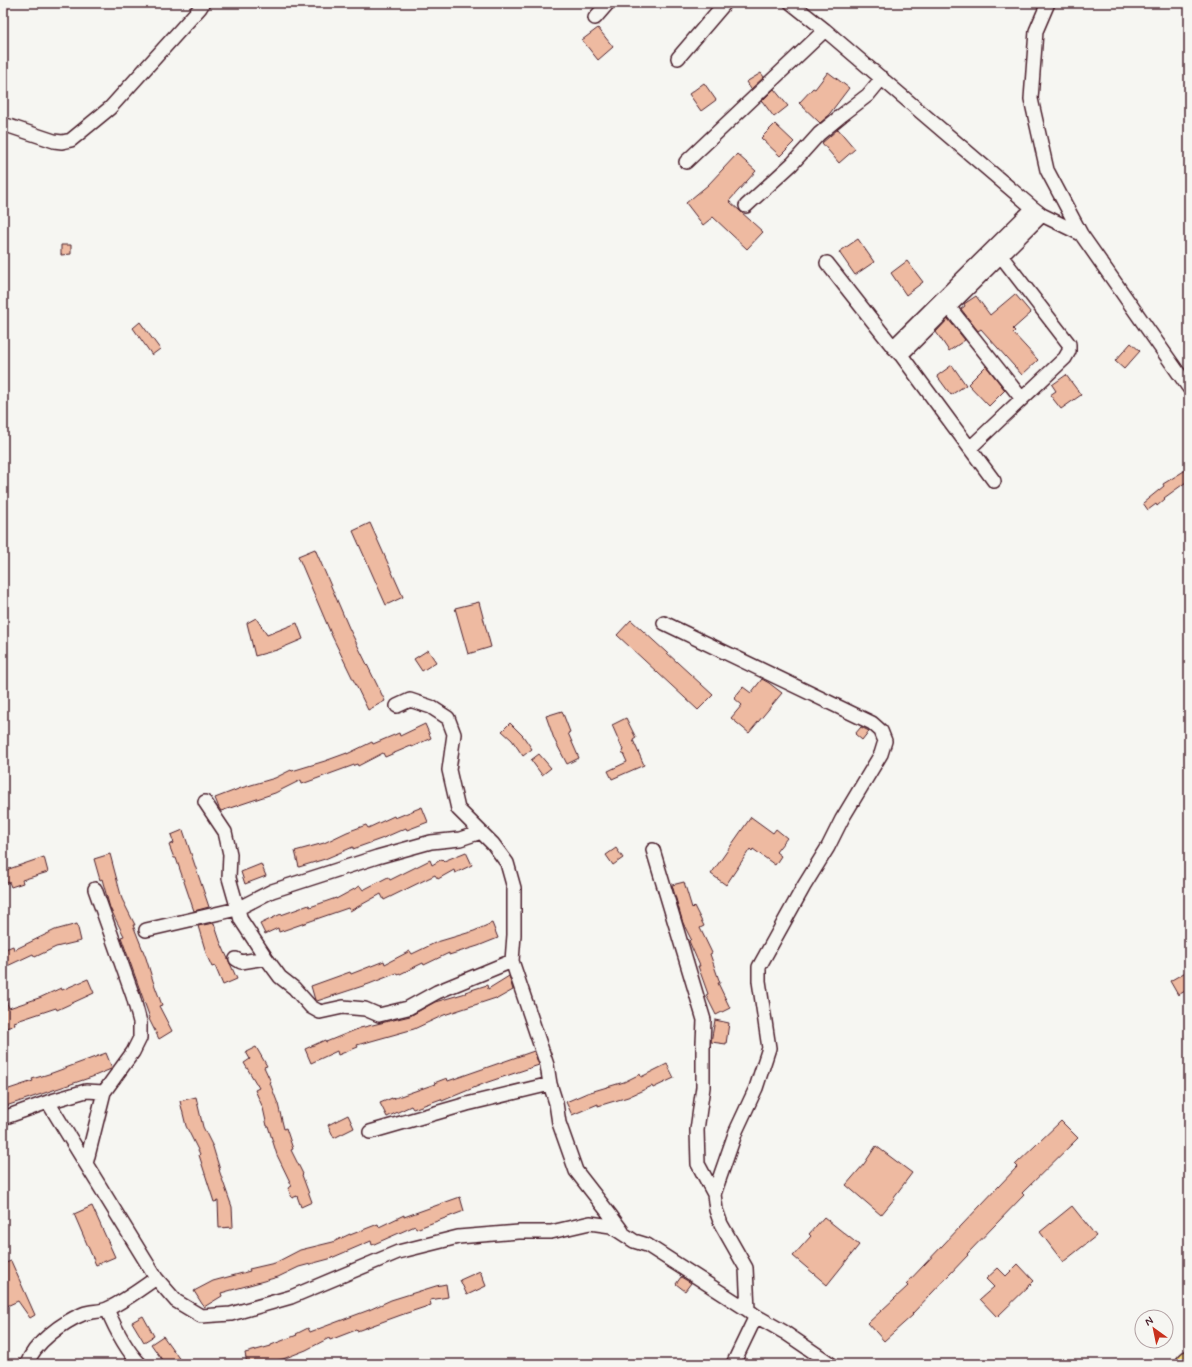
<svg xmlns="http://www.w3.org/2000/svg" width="1192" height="1367" viewBox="0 0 1192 1367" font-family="Mynerve,sans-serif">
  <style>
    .building { fill: #eebaa1; stroke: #4a1f2b }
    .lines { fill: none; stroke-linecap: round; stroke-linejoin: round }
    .minor-casing { stroke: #4a1f2b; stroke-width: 16 }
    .trunk-casing { stroke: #4a1f2b; stroke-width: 25 }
    .minor { stroke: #f6f6f2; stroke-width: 13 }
    .trunk { stroke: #f7e281; stroke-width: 22 }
  </style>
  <rect width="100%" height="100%" fill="#f6f6f2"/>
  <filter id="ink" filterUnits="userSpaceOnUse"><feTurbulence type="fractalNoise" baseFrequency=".025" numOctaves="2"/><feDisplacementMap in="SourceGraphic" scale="8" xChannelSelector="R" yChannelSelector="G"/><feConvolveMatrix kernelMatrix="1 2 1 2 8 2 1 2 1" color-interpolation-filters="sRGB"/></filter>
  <g filter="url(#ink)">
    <!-- building -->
    <path class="building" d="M598,28L613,47L598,60L582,40Z
      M828,72L849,88L827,117L820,123L799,103L813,88L815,89Z
      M761,73L764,77L751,89L746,82Z
      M704,83L716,100L701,111L689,94Z
      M774,89L788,106L774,117L762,101Z
      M775,124L794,142L780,156L761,138Z
      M838,129L855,149L839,163L822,143Z
      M737,154L756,171L729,201L763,232L747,249L713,217L703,225L686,203L708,185Z
      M858,239L874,262L855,275L839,252Z
      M61,245H71V254L61,255Z
      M907,261L923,282L906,295L891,273Z
      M1015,294L1031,313L1013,329L1015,331L1013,333L1038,360L1022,375L981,329L978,331L961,309L965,306L964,304L976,296L990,315Z
      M948,319L965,340L949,351L936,332Z
      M140,322L160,349L152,355L133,328Z
      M1131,343L1140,351L1124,369L1115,361Z
      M952,365L966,385L951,395L937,376Z
      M986,366L1005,390L989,406L968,384Z
      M1066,375L1081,395L1061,409L1050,395L1056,391L1052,385Z
      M1189,468V480L1164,498L1165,499L1157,506L1156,504L1148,510L1143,503L1164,486L1163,484Z
      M370,523L403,597L386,605L353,531Z
      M315,549L349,628L385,701L368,710L332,636L298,556Z
      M479,602L491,647L468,654L455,608Z
      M256,618L267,635L297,623L303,639L277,650L255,656L247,623Z
      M631,620L713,695L698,710L617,635Z
      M428,650L436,662L422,671L414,659Z
      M762,679L769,683L782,693L749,733L731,718L742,705L734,698L743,687L751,693Z
      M562,711L570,732L568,733L579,758L567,764L554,739L546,716Z
      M626,718L636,738L633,740L644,765L612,779L608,771L627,762L622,751L623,750L612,725Z
      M510,723L523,736L532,749L523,756L512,740L502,731Z
      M425,724L431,738L412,747L411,746L385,757L383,753L358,766L357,764L302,784L301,780L275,793L221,811L219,808L215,798L241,788L275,778L291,770L292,771L325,761L347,753V754L372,742L373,744L399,733L400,736Z
      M861,727L869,731L862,740L855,734Z
      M539,754L551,768L542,775L531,760Z
      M422,807L428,822L407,830L406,828L381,839L353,849V847L325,859L299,867L295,851L324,843L347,832L366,825L368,828L394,816L395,818Z
      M751,817L773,833L776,829L787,838L776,852L781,856L775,865L753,849L752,851L750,849L726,885L711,874Z
      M183,830L208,904L209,907L194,911L176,858H174L169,845L174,843L171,835Z
      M616,848L623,858L613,865L606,855Z
      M466,852L472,865L455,873L454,870L438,879L435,875L384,900L381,894L350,911L348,908L279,932L278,928L265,934L260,924L281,914V915L309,905L310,907L336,898V899L360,886L363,890L388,877L390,880L430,860L432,865L442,859L444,861Z
      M110,854L122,899L135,925H133L146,958L153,981L162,1005L159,1006L172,1031L159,1039L149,1019L150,1018L121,937L124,936L110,908L102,879L100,880L94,859Z
      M44,857L48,872L22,880L23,883L11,887L9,882L3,885V871Z
      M261,864L266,876L245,884L241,872Z
      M684,882L692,908L694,906L704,926L700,928L712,953L710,954L720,983H718L730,1008L716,1015L706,995L708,994L698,966H700L689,941L691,939L683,923L672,885Z
      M214,923L220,941L237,979L223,985L215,966L212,967L207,956L198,926Z
      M492,923L498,938L478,946L449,955V953L424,965L423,963L398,975L397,973L369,984L317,1001L315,1000L311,986L350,972L351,974L384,961L385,964L410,951L412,954L437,942L474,931Z
      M77,924L81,941L56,947L35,957L33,954L3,968V950L13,946L14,950L55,930Z
      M1189,970V989L1178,995L1170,981Z
      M509,976L513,990L497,999L496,998L444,1015L414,1029L357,1045L358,1047L338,1055L337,1051L311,1063L305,1049L325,1040L326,1042L360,1028L410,1016L435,1002L466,993L465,992L487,985L488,989Z
      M88,979L94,993L57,1010L56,1008L14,1022L15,1025L3,1029V996H4L9,1008L39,998L61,988L62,990Z
      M715,1020L729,1023L726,1044L711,1042Z
      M256,1047L267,1066L264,1067L271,1082L270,1083L278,1104L284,1129L286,1128L293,1149L291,1150L303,1174L302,1175L312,1202L301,1207L297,1196L292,1198L288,1188L292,1186L277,1155L268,1126H267L263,1108L255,1090L259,1088L244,1063L250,1059L246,1052Z
      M534,1051L539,1065L488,1082L442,1101L441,1099L413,1109L411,1106L387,1117L380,1103L392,1098V1099L435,1084L434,1083L447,1078L448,1081Z
      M106,1053L112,1068L111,1069L92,1077L3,1107V1091L33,1081L32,1079L52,1073Z
      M667,1064L674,1078L653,1088L652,1086L628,1097L598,1106V1104L572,1115L566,1102L587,1093L624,1082L640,1074L641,1077Z
      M196,1097L203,1127L213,1147L220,1170H219L232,1207L233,1227L219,1228L218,1201L214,1202L199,1155L200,1154L186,1126L180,1101Z
      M348,1115L354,1128L334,1138L328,1125Z
      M1061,1121L1078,1138L1022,1193L1024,1195L967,1254L968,1255L912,1314L913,1315L884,1341L868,1323L908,1286L906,1284L1017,1167L1015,1165Z
      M876,1146L912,1173L894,1197L895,1198L881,1215L846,1185L864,1164Z
      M460,1197L464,1211L416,1229L415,1226L372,1245L371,1241L329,1259L299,1267L278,1277L221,1293L222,1296L204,1307L194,1291L213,1281L250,1271L249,1269L275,1263L300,1250L333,1242L350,1234V1235L378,1224L379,1227L404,1215V1217Z
      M92,1206L115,1257L96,1265L74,1214Z
      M1072,1206L1096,1236L1063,1262L1040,1232Z
      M824,1217L859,1245L827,1285L793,1256L811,1236L809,1234Z
      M11,1261L35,1315L30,1318L18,1301L7,1306L3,1296V1264Z
      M1018,1264L1034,1281L997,1317L980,1299L994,1287L986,1279L998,1268L1006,1276Z
      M480,1271L486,1286L467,1295L460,1280Z
      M681,1277L691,1283L685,1291L676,1284Z
      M446,1284L448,1297L430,1300L431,1305L401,1315L357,1331L356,1330L330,1340L329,1338L306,1350L283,1359L262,1364H247L245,1353L271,1346V1345L297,1335L296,1334L308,1328L310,1332L369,1310L391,1300L436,1286Z
      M143,1316L154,1336L144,1342L132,1322Z
      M163,1336L183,1364H165L151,1344Z"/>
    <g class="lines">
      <!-- minor casing -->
      <g class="minor-casing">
        <path id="minor" d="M791,3L825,30L1033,208L1042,215L1081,234
          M1048,3L1036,31L1031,99L1047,170L1081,234L1189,388
          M595,18L608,3
          M678,58L725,3
          M3,124L54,141L62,142L71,140L110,108L200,8L203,3
          M686,162L825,30
          M746,206L792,164L819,134L842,115L868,95L882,78
          M827,263L893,347L901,355L994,481
          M949,307L1022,399
          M893,347L1033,208
          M901,355L1042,215
          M970,448L1065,358L1069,351V344L1001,256
          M664,623L872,723L881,731L885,741L881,754L842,819L828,847L804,886L759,967V981L769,1048L756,1088L736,1131L714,1194
          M397,706L410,700L431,707L448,718L454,734L449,770L458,809L493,844L507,863L514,888V935L512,961L547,1065L550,1084L556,1103L559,1123L576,1171L611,1216L622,1231
          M205,802L225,832L230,854L229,878L241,920L266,958L280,977L294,988L311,1007L320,1012L343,1007L365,1009L379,1015L408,1008L437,992L512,961
          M653,850L704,1020L703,1043V1087L697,1130L698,1164L714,1194L716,1210L721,1224L746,1268L748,1310
          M146,930L237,909L272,891L377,857L431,842L460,839L481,832
          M236,959L241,962L266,958
          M48,1102L156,1278L176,1301L201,1316L231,1314L291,1297L398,1252L458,1237L519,1232H551L590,1223L611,1226L634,1241L647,1245L748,1310L756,1316L784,1332L831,1364
          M3,1118L48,1102L86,1091L104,1092
          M370,1132L467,1104L550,1084
          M86,1164L104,1092L133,1052L140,1038V1022L133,996L95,889
          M107,1309C115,1328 125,1349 140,1364
          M27,1364C34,1343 63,1322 83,1314C91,1311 100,1312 107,1309C123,1302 142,1288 156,1278
          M733,1364L756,1316"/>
      </g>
      <!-- trunk casing -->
      <g class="trunk-casing">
        <path id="trunk" d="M1187,1364L1189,1362"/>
      </g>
      <!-- minor -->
      <use href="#minor" class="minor"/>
      <!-- trunk -->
      <use href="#trunk" class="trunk"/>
    </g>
  </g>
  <!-- margin -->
  <rect width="1192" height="1367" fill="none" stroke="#f6f6f2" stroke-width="16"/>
  <rect x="8" y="8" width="1176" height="1351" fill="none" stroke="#4a1f2b" stroke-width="1.5" filter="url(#ink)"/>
  <!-- north arrow -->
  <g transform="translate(1154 1329) rotate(327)"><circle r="19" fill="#f6f6f2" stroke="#b1a0a2"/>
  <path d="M0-3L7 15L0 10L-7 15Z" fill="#c8321e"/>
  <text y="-6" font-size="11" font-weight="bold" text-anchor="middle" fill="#4a1f2b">N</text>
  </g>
</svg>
